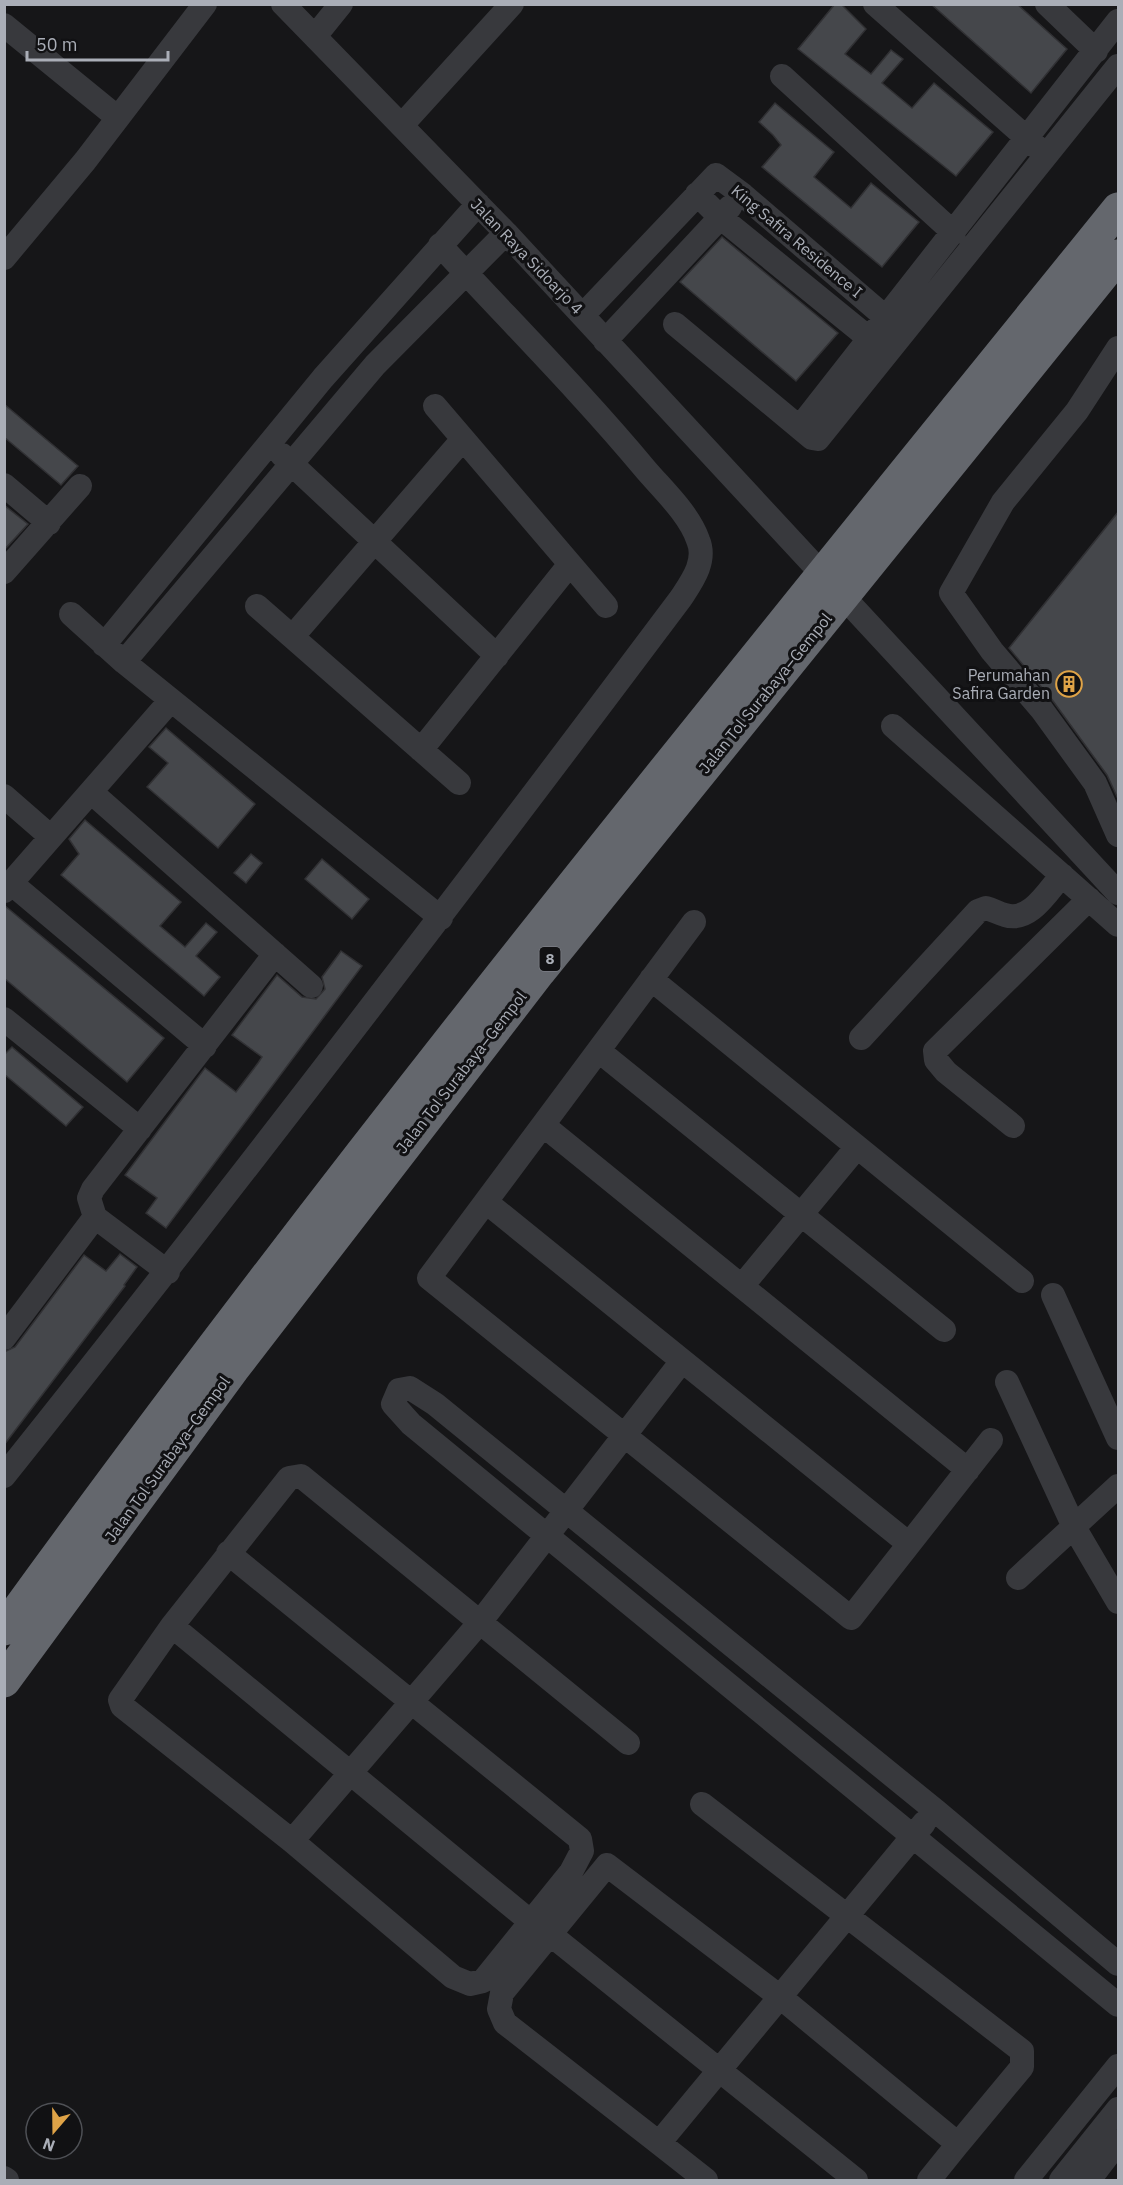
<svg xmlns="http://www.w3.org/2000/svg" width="1123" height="2185" viewBox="0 0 1123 2185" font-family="'IBM Plex Sans',sans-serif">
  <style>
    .building { fill: #45474b; stroke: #313134; stroke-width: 1.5 }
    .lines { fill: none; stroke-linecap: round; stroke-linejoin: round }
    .minor { stroke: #38393d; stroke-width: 24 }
    .highway { stroke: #64676d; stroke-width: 33 }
    .labels { text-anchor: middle; stroke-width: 6; stroke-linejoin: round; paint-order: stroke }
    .shield { fill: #111113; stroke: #7c7f86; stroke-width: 1.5 }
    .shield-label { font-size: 15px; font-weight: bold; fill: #aaaeb7 }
    .street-label { font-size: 16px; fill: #aaaeb7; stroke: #111113 }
    .poi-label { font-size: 16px; fill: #aaaeb7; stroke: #111113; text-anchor: end }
  </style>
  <rect width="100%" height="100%" fill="#161618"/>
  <!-- building -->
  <path class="building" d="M835,4H841L866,29L845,54L871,74L891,50L903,59L882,83L912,108L934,83L993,132L956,176L798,49Z
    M931,4H1017L1067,49L1031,93Z
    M775,103L834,152L814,177L851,208L871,183L919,222L882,267L762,167L781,145L773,135L759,122Z
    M722,237L838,333L796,381L680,282Z
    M4,404L78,466L61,485L4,437Z
    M4,505L28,524L4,550Z
    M1119,511V801L1107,775L1053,701L1009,648Z
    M166,728L255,804L218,848L147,787L168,763L149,747Z
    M85,820L181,902L160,926L185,947L206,923L217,932L196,956L220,977L204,996L61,875L79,854L69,839Z
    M251,854L262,863L246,883L234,873Z
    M322,859L369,899L352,919L305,879Z
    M4,905L164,1038L127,1082L4,978Z
    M341,951L362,966L166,1228L146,1213L157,1198L125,1175L205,1068L236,1092L258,1063L262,1057L232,1035L277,975L302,997L316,999L325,989L322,977Z
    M12,1047L83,1107L66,1126L4,1074V1055Z
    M120,1254L137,1267L124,1285L125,1286L4,1445V1352L15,1347L84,1255L106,1271Z"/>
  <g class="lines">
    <!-- minor -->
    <path class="minor" d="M283,4L506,233L1118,893
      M875,4L1038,148
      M1047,4L1096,51
      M4,25L118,118
      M316,35L341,4
      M782,76L954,233
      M402,125L512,4
      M697,194L720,217L881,348
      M4,258L85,161L205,4
      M583,315L716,175L743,195L898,328
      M675,324L812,438L818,439L1118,66
      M605,341L730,207
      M1118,348L1077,411L1003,502L951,593L992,651L1042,710L1095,783L1118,835
      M435,406L606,606
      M800,427L1118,21
      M282,455L497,656
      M4,485L49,523
      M4,572L80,486
      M257,606L459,783
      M71,614L124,662L441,918
      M293,636L463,439
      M104,645L323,378L478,204
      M124,662L375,365L506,233
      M893,726L1118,925
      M421,750L570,564
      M91,792L311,986
      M4,796L51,837
      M11,883L205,1046
      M4,891L171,700
      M694,922L429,1278L851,1618L991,1440
      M651,979L1022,1281
      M4,1019L140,1129
      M861,1038L978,911L986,908C993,910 998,913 1005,915C1030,923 1048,891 1062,875
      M599,1051L944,1330
      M543,1125L968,1470
      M1013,1126L946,1072L936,1060L935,1051L1089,899
      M486,1202L909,1544
      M168,1272L95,1217L89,1198L93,1189L275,954
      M742,1286L857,1147
      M1053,1295L1118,1438
      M4,1338L95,1217
      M1007,1382L1074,1527L1118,1602
      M4,1476C235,1187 459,894 681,598C692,581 707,561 698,540C689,514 664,491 646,470C581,392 509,320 440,245
      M228,1553L580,1839L582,1851L571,1872L483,1981L470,1984L453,1977L292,1841
      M1018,1578L1118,1486
      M172,1626L531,1922
      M628,1743L301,1476L289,1478L172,1626L120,1700L122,1706L292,1841L481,1621L682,1361
      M702,1804L1022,2051V2067L958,2144L779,1996L607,1865L502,1993L499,2009L505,2023L659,2143L924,1823
      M551,1935L856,2180
      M1118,1964L936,1811L435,1404L410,1388L399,1390L393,1404L411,1424L1118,2005
      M659,2143L706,2180
      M4,2178L7,2180
      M929,2180L958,2144
      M1026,2180L1118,2066
      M1061,2180L1118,2109
      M1089,2180L1118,2142"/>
    <!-- highway -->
    <path class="highway" d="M4,1629C357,1141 740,677 1118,209
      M4,1681L233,1369L539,972L1118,256"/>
  </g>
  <!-- icons -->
  <defs>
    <g id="building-ring" transform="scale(1.35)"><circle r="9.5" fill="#111113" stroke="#dfa347" stroke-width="1.5"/><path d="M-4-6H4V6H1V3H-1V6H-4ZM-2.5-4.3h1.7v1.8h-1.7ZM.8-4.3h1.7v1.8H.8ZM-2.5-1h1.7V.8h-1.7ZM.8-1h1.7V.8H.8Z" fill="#dfa347"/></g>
  </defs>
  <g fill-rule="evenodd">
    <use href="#building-ring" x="1069" y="684"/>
  </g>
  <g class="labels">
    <!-- shield labels -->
    <rect class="shield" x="539.5" y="947" width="21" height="24" rx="4.5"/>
    <g class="shield-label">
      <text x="550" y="964">8</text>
    </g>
    <!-- street labels -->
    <g class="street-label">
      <text transform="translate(797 241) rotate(40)" y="6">King Safira Residence I</text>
      <text transform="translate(527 256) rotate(46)" y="6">Jalan Raya Sidoarjo 4</text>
      <text transform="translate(765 693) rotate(-51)" y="6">Jalan Tol Surabaya–Gempol</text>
      <text transform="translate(461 1072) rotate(-52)" y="6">Jalan Tol Surabaya–Gempol</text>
      <text transform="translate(167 1459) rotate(-54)" y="6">Jalan Tol Surabaya–Gempol</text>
    </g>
    <!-- poi labels -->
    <g class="poi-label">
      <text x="1050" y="681">Perumahan<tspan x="1050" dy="18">Safira Garden</tspan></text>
    </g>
  </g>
  <!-- border -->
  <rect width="1123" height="2185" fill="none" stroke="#aaaeb7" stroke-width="12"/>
  <!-- north arrow -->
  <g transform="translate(54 2131) rotate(200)"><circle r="28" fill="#111113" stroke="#4e5055" stroke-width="1.5"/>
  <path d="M0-4.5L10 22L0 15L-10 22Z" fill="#dfa347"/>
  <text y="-9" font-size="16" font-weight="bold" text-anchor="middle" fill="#aaaeb7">N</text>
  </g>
  <!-- scale -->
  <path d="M27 51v9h141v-9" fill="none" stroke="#aaaeb7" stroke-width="3"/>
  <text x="36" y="51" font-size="18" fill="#aaaeb7" stroke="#111113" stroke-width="4.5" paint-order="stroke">50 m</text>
</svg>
